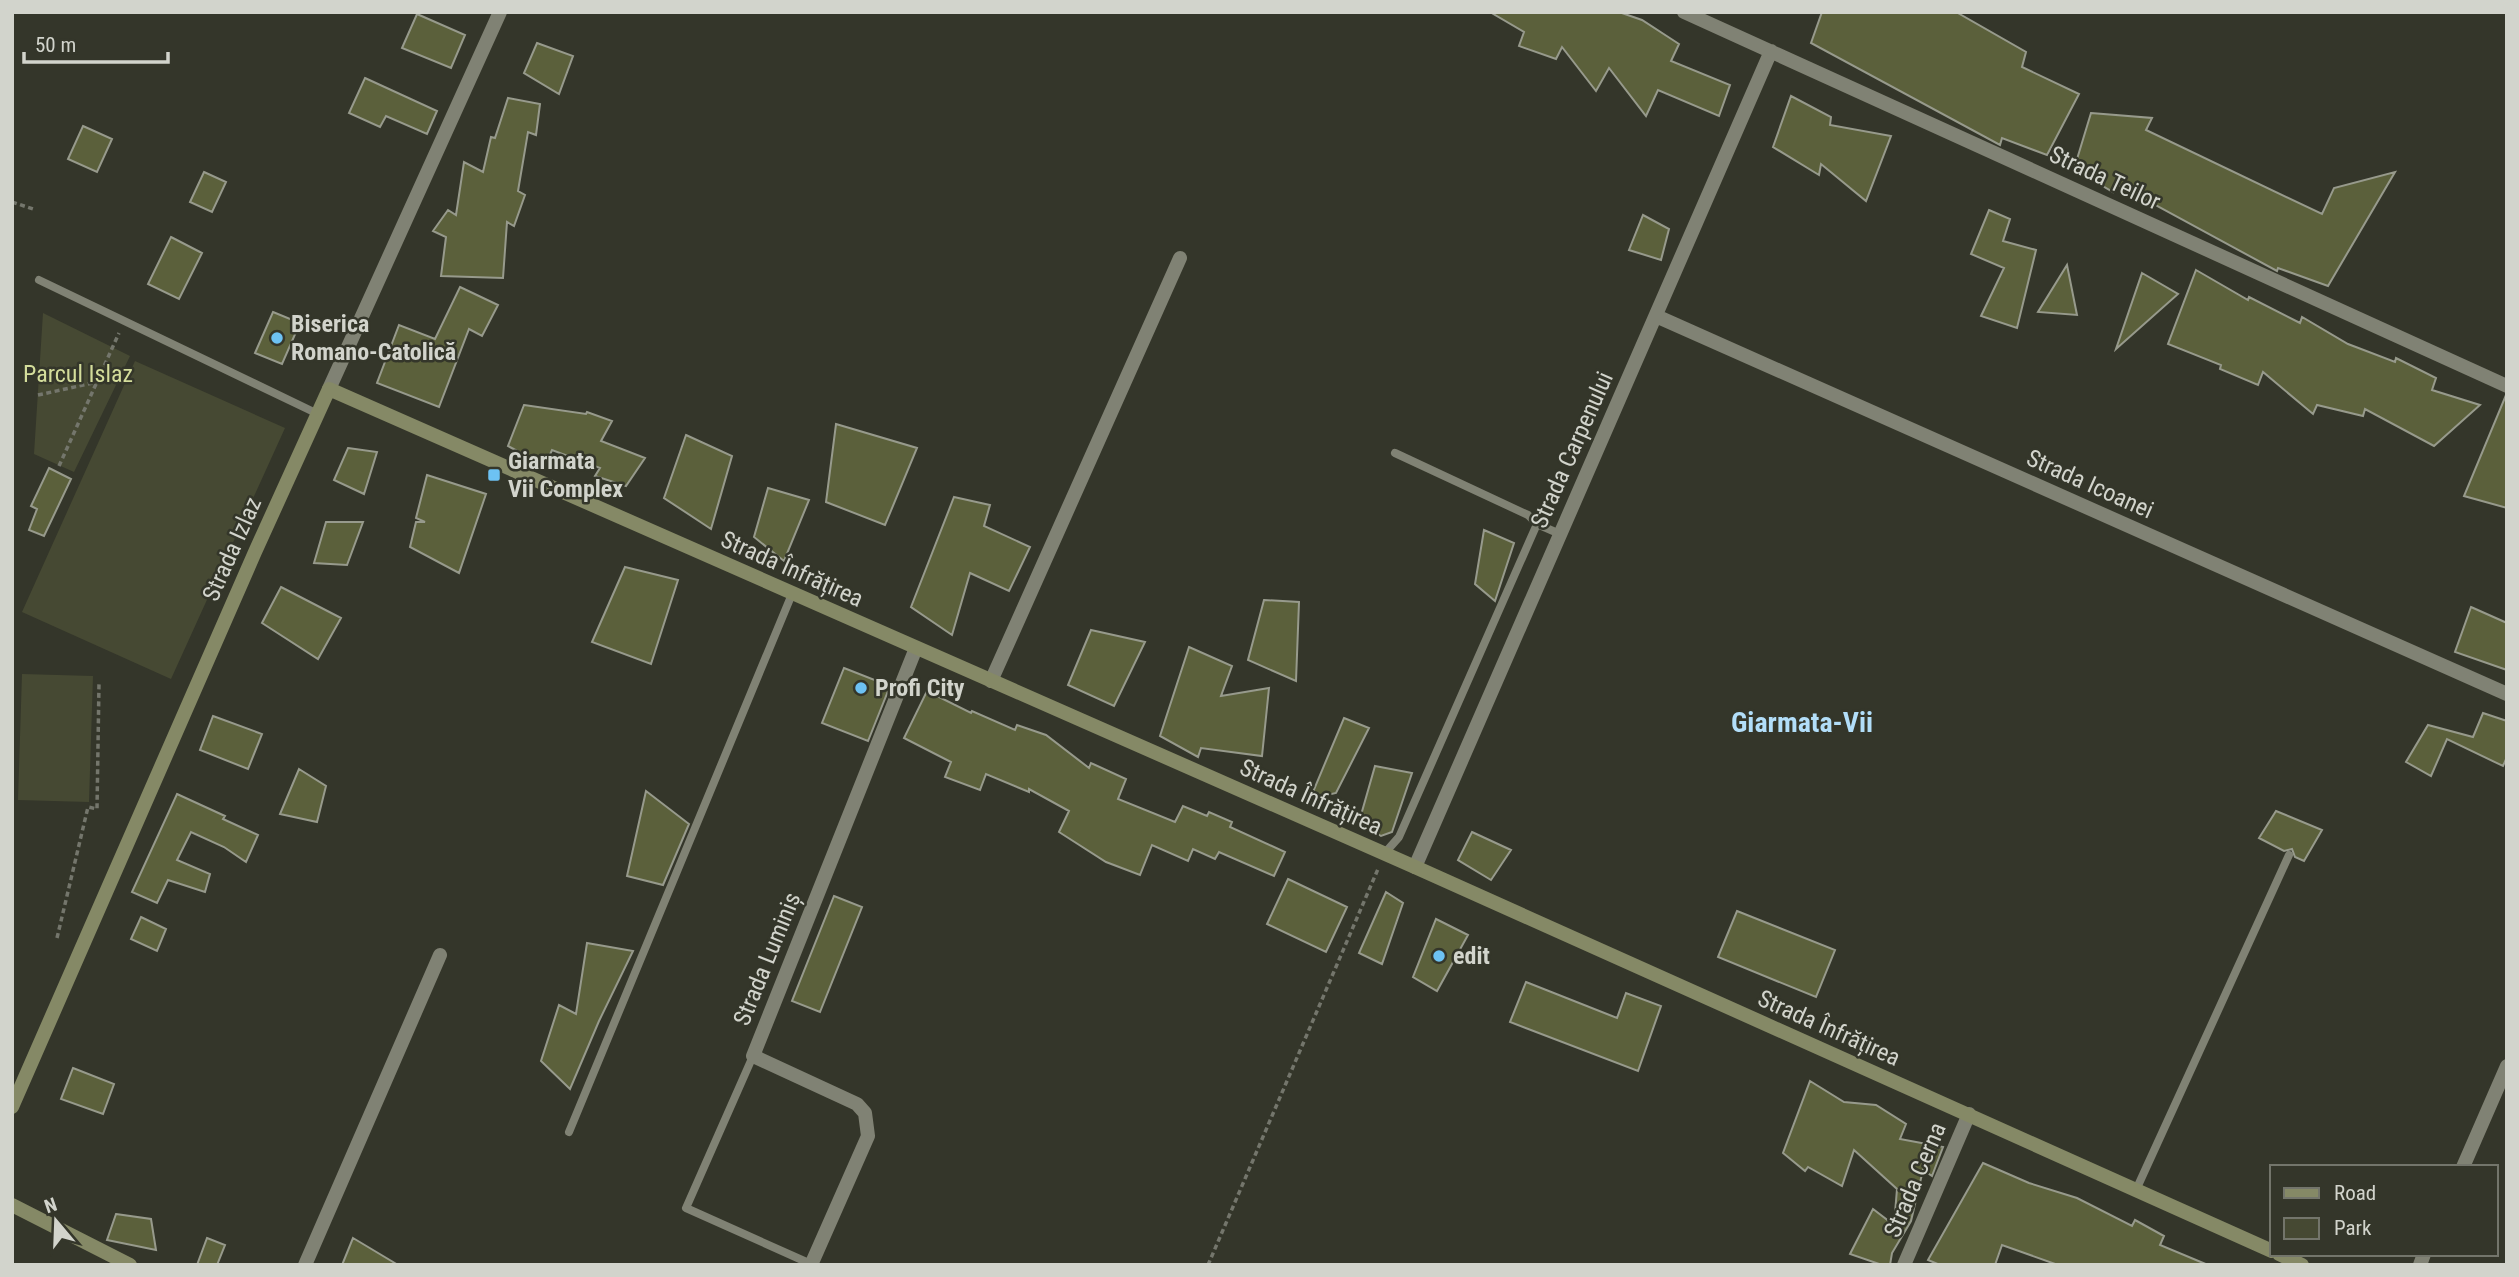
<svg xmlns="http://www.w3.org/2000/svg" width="2519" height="1277" viewBox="0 0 2519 1277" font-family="'Roboto Condensed',sans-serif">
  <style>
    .green { fill: #464933 }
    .building { fill: #5b603b; stroke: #979a8c; stroke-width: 2 }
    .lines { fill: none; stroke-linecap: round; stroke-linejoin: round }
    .path { stroke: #74766c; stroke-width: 3.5; stroke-dasharray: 5 3.5; stroke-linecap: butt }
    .lane { stroke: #808274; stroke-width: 8 }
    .street { stroke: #808274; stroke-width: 14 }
    .secondary { stroke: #858966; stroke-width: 14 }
    .poi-dot { fill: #6dc2f3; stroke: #34362a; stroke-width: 2.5 }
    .labels { text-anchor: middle; stroke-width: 5; stroke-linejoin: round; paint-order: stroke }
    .street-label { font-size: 24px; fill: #d2d4cc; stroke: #34362a }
    .poi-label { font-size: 24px; font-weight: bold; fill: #d2d4cc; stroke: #34362a; text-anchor: start }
    .park-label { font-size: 24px; fill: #d4dd9b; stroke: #34362a }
    .quarter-label { font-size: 28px; font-weight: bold; fill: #b2def9; stroke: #34362a }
  </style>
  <rect width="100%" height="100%" fill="#34362a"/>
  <!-- green -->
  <path class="green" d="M43,313L130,356L74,472L34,454Z
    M135,361L285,428L171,679L22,612Z
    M22,674L93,676L89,802L18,800Z"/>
  <!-- building -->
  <path class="building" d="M1490,12H1619L1642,20L1679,44L1671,61L1730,85L1719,116L1658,90L1646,116L1609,68L1596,91L1562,47L1556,59L1519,46L1524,32Z
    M1822,12H1956L2026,52L2022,67L2079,94L2047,155L2002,138L2000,145L1811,43Z
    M417,14L465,35L451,68L402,48Z
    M537,43L573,56L559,94L524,73Z
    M365,78L437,111L427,134L386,116L380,127L349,113Z
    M1791,96L1831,117L1830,125L1891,136L1866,201L1821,164L1819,175L1773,147Z
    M508,98L540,104L536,135L528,132L518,191L525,195L514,226L507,222L503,278L441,276L446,237L433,231L448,210L456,215L464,162L483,172L491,137L495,138Z
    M2091,113L2152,118L2146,130L2322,214L2334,188L2395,172L2328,286L2278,268L2277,271L2117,184L2113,192L2074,169Z
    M83,126L112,139L97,172L68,159Z
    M204,172L226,182L212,212L190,202Z
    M1989,210L2010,219L2003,241L2036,250L2017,328L1981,316L2004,268L1971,254Z
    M1643,215L1669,229L1661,260L1629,250Z
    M171,237L202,253L179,299L148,284Z
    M2067,265L2077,315L2038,312Z
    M2196,270L2248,300L2249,297L2300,323L2302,317L2348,344L2395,362L2396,358L2436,378L2432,390L2480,405L2434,446L2365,409L2363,416L2317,405L2313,414L2263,372L2258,385L2220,369L2221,365L2168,344Z
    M2142,273L2178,294L2116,349Z
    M460,287L498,305L482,336L469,329L439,407L377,383L399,325L435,339Z
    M273,312L300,323L282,364L255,353Z
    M2506,395H2507V508L2464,496Z
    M524,405L586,414L587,412L612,421L601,441L645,458L626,486L595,476L600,468L552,450L545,466L508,446Z
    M836,424L917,448L885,525L826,502Z
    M686,435L732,456L711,529L664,498Z
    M348,448L377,452L364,494L334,480Z
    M49,468L71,479L44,536L29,530L37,509L31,506Z
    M427,475L486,494L459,573L410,547L416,522H425L416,518Z
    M768,488L809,500L784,561L754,537Z
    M954,497L990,505L984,526L1030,547L1009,591L970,573L952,635L911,607Z
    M326,522H363L347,565L314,563Z
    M1484,530L1514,543L1495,601L1475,584Z
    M625,567L678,580L651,664L592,642Z
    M281,587L341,618L318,659L262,623Z
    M1264,600L1299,602L1296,681L1248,660Z
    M2471,607L2507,623V670L2455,652Z
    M1091,630L1145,642L1114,706L1068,685Z
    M1189,647L1232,666L1221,696L1269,688L1262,756L1201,748L1198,757L1160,736Z
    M844,668L890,686L868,741L822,723Z
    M927,691L971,713L972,711L1015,730L1017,725L1046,735L1089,768L1091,763L1126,779L1118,799L1175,822L1183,806L1207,816L1209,812L1232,822L1230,827L1285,852L1274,876L1219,852L1215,859L1193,849L1188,861L1152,845L1140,875L1106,862L1059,832L1069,811L1029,789V792L986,774L980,790L945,777L951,762L904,738Z
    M2483,713L2507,721V757L2503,766L2447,739L2431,776L2406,762L2428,725L2473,737Z
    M213,716L262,734L248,769L200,750Z
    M1344,718L1369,728L1336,793L1310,799Z
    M1375,766L1412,773L1392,832L1381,836L1359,822Z
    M299,769L326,786L317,822L280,814Z
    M646,791L689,824L663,885L627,876Z
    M177,794L225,816L223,819L258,835L246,862L224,847L191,832L177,860L210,874L205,892L168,880L157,903L132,892Z
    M2276,811L2322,830L2304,861L2295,857L2292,849L2284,851L2259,838Z
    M1472,832L1511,850L1491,880L1458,860Z
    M1288,879L1347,907L1326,952L1267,924Z
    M1386,892L1403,903L1382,964L1359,953Z
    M834,896L862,907L820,1012L792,1001Z
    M1737,911L1835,950L1816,997L1718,957Z
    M141,917L166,929L157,951L131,939Z
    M1436,919L1468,935L1437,991L1413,977Z
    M587,943L633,951L599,1021L570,1089L541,1061L559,1005L576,1014Z
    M1526,982L1617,1018L1626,993L1661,1006L1638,1071L1510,1022Z
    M73,1068L114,1084L103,1114L61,1099Z
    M1810,1081L1844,1102L1876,1105L1906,1124L1900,1139L1943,1147L1932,1176L1923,1170L1911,1221L1892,1253L1890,1265H1882L1850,1254L1873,1209L1894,1225L1897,1189L1854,1150L1842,1186L1808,1167L1805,1171L1783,1153Z
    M1983,1163L2029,1183L2077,1198L2132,1226L2135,1220L2164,1236L2160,1245L2208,1265H2058L2002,1245L1995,1265H1940L1928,1260Z
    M116,1214L151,1219L156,1250L107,1240Z
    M207,1238L225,1245L217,1265H197Z
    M353,1238L398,1265H342Z"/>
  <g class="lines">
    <!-- path -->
    <path class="path" d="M12,202L33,209
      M38,395L97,382
      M59,466L119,333
      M57,938L88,807L97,809L99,683
      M1208,1265L1378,869"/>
    <!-- lane -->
    <path class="lane" d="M39,280L318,414
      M1537,524L1560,534
      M1384,854L1399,837L1537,524L1528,515L1395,453
      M753,1056L686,1208L811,1264
      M569,1132L792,594
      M2136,1190L2289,855"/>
    <!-- street -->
    <path class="street" d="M1684,12L2507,386
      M1656,316L2507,694
      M329,389L500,12
      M991,681L1180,258
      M1415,867L1771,51
      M2463,1167L2507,1066
      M305,1265L440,955
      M811,1265L868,1136L865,1113L857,1104L753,1056L916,648
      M1904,1265L1969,1114
      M2420,1265L2424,1254"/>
    <!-- secondary -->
    <path class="secondary" d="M12,1107L255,552L329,389L1415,867L2272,1251
      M12,1205L130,1265
      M2279,1254L2302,1265"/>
  </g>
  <!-- markers -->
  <g class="poi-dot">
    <circle cx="277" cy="338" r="7"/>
    <rect x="487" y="468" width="14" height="14" rx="3.5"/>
    <circle cx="861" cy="688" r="7"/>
    <circle cx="1439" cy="956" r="7"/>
  </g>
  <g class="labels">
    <!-- street labels -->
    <g class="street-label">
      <text transform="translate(2105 178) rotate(25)" y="8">Strada Teilor</text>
      <text transform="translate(1572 450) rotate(-66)" y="8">Strada Carpenului</text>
      <text transform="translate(2090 484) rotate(24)" y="8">Strada Icoanei</text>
      <text transform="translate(232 549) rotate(-66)" y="8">Strada Izlaz</text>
      <text transform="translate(792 569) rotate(24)" y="8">Strada Înfrățirea</text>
      <text transform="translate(1311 797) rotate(24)" y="8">Strada Înfrățirea</text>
      <text transform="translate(767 959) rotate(-68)" y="8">Strada Luminiș</text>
      <text transform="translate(1829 1028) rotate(24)" y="8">Strada Înfrățirea</text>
      <text transform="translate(1915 1180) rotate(-67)" y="8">Strada Cerna</text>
    </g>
    <!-- poi labels -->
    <g class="poi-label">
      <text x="291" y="332">Biserica<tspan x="291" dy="28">Romano-Catolică</tspan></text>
      <text x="508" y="469">Giarmata<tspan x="508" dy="28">Vii Complex</tspan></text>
      <text x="875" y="696">Profi City</text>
      <text x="1453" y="964">edit</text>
    </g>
    <!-- park labels -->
    <g class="park-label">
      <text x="78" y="382">Parcul Islaz</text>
    </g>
    <!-- quarter labels -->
    <g class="quarter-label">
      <text x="1802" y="732">Giarmata-Vii</text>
    </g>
  </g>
  <!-- border -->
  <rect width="2519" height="1277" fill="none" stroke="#d2d4cc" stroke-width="28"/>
  <!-- legend -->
  <rect x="2270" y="1165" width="228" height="91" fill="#34362a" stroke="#73756b" stroke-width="2"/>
  <rect x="2284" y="1188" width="35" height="10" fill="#858966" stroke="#73756b" stroke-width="2"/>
  <text x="2334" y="1200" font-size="21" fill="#d2d4cc">Road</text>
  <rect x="2284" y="1218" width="35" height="21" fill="#464933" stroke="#73756b" stroke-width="2"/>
  <text x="2334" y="1235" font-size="21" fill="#d2d4cc">Park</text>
  <!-- north arrow -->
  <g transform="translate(56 1221) rotate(341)" stroke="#34362a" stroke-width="5" paint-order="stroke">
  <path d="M0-5L12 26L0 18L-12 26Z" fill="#d2d4cc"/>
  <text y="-10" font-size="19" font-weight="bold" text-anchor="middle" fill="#d2d4cc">N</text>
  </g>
  <!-- scale -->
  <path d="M24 52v10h144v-10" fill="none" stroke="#d2d4cc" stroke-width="3.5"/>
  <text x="35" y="52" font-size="21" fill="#d2d4cc" stroke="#34362a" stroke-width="5" paint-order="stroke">50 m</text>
</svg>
